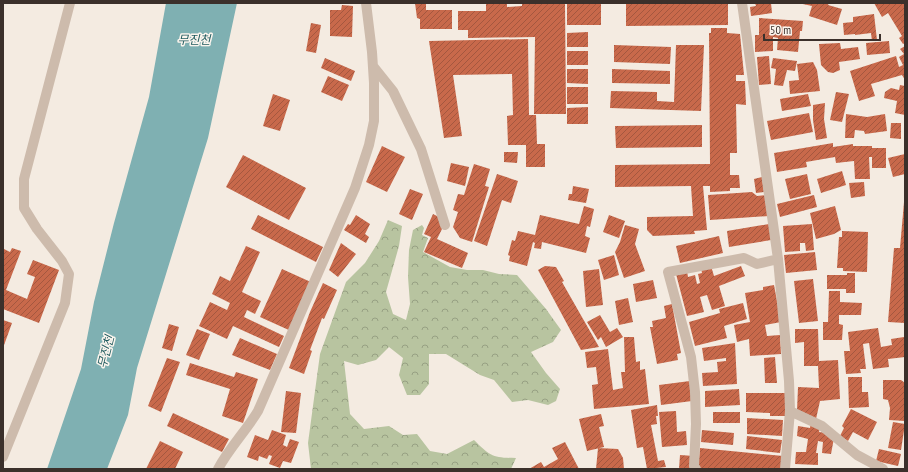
<svg xmlns="http://www.w3.org/2000/svg" width="908" height="472" viewBox="0 0 908 472" font-family="'PT Sans Narrow','Noto Sans KR',sans-serif">
  <style>
    .forest { fill: url(#forest-crowns) }
    .water { fill: #7fb0b2 }
    .building { fill: url(#building-hatch) }
    .lines { fill: none; stroke-linecap: round; stroke-linejoin: round }
    .minor { stroke: #cdbbac; stroke-width: 10 }
    .labels { text-anchor: middle; stroke-width: 3; stroke-linejoin: round; paint-order: stroke }
    .water-label { font-size: 12px; font-style: italic; fill: #1f5a5e; stroke: #fbf5ee }
  </style>
  <defs>
    <pattern id="forest-crowns" width="20" height="18" patternUnits="userSpaceOnUse"><rect width="20" height="18" fill="#b8c4a0"/><path d="M2 6a3 3 0 1 1 6 0M12 15a3 3 0 1 1 6 0" fill="none" stroke="#97a083"/></pattern>
    <pattern id="building-hatch" width="6" height="6" patternUnits="userSpaceOnUse"><rect width="6" height="6" fill="#c8694b"/><path d="M-1 1l2-2M0 6l6-6M5 7l2-2" fill="none" stroke="#a4573f"/></pattern>
  </defs>
  <rect width="100%" height="100%" fill="#f4ebe1"/>
  <!-- forest -->
  <path class="forest" d="M388,220L402,226L399,246L386,292L393,314L406,320L410,304L408,277L409,250L413,230L422,225L424,228L422,235L428,238L423,252L450,267L467,270H483L499,274L517,275L546,309L561,330L553,342L531,352L546,373L560,389L556,401L548,405L528,400L512,402L494,380L480,375L446,354H429V384L420,395H407L399,375L403,358L389,347L376,360L358,365L344,361L350,414L364,429L389,426L403,435L417,434L430,451L447,454L474,440C490,456 493,458 516,458L511,469H311L308,443L320,354L346,282L365,263L379,241Z"/>
  <!-- water -->
  <path class="water" d="M166,3H237L208,138L137,368L128,415L107,469H47L81,369L94,302L114,223L149,97Z"/>
  <!-- building -->
  <path class="building" d="M415,3H426V10H452V29H420V19L417,18Z
    M486,3H507V7L522,6V3H565L566,114H534L535,37L468,38V30H458V11H486Z
    M567,3H601V25H567Z
    M621,3L728,4V25L626,26V4H621Z
    M755,3H771L772,13L751,16L750,7L756,6Z
    M798,3H829L828,5L842,9L837,25L809,16L812,6Z
    M874,3H904L905,43L903,44L899,38L902,36L888,13L882,17Z
    M342,5L353,6L352,37L330,36V10H341Z
    M874,14L877,40L872,41L871,33L855,35V34L844,35L843,23L853,22V17Z
    M759,18L803,21L802,31H800L798,52L777,50L778,38L773,37V51L755,52V35H759Z
    M311,23L321,25L316,53L306,51Z
    M711,28H727V33L740,34L744,75H736V81H745L746,105L736,104L737,153H730V175H739L740,188H730V191L710,192V186H703L707,230L694,231L695,234L653,236L647,230V217L693,216L691,186L615,187V165L710,164L709,33H711Z
    M588,32V47H567V33Z
    M528,39L529,115H536L537,144H545V167H526V145H508L507,116L513,115L512,74L453,75L462,136L444,138L429,41Z
    M889,41L890,53L867,55L866,43Z
    M840,43L841,49L858,47L860,59L839,62L840,70L833,73L828,72L821,65L819,44Z
    M614,45L671,47L670,64L614,62Z
    M676,45H704L701,111L610,108L611,91L657,92V101L674,102Z
    M905,46V80L902,75L871,84L875,96L859,101L850,71L896,56L899,67L903,65L899,57L904,54L900,49Z
    M567,51H588V65H567Z
    M769,56L771,84L759,85L757,57Z
    M325,58L355,71L351,81L321,68Z
    M773,58L797,61L795,71L787,70L783,86L774,85L776,69L771,68Z
    M813,62L817,70L820,91L790,94L789,81L799,80L797,64Z
    M567,69H588V84L567,83Z
    M612,69L670,71V84L612,83Z
    M328,76L349,85L342,101L321,92Z
    M900,85L905,86V115L895,113L897,101L884,98L885,92L891,88L899,90Z
    M567,87H588V104H567Z
    M836,92L849,94L842,122L830,120Z
    M273,94L290,100L280,131L263,126Z
    M808,94L811,106L782,111L780,99Z
    M825,103L824,119L827,138L816,140L813,120V105Z
    M588,107V124H567V108Z
    M809,113L813,132L771,140L767,121Z
    M846,114L867,117L885,114L887,131L865,134L864,131L855,130L854,138H845Z
    M891,123H901V139L890,138Z
    M702,125V147L616,148L615,126Z
    M833,143V147L853,144V146H872V148H886V168H872V157H869L870,179H855L854,161L836,163L835,157L806,162L807,167L777,172L774,153Z
    M382,146L405,157L387,192L366,182Z
    M504,152H518L517,163L504,162Z
    M905,154V174L893,177L888,158Z
    M243,155L306,188L289,220L226,187Z
    M451,163L469,167L465,186L447,181Z
    M474,164L490,169L485,186L489,187L472,242L460,238L453,227L458,212L453,210L458,194L464,195Z
    M842,171L846,185L821,193L817,179Z
    M497,174L518,181L511,203L502,200L487,246L474,241Z
    M807,174L811,194L790,199L785,179Z
    M762,177L764,192L756,193L754,179Z
    M864,182L865,196L851,198L849,183Z
    M573,186L589,189L586,203L568,200L569,194H572Z
    M410,189L423,194L412,220L399,214Z
    M752,192L757,196L767,195L769,216L710,220L708,195Z
    M814,195L817,207L780,217L777,204Z
    M904,202H905V323L888,322L894,248H900Z
    M584,206L594,209L590,227L587,226L585,236L590,238L586,253L542,242L541,249L534,248L535,243L533,242L527,266L509,261L510,256L508,255L512,240L515,241L518,231L535,235L540,215L579,224Z
    M835,206L841,230L834,234L816,239L810,213Z
    M433,214L439,217L442,229L437,239L468,253L462,268L424,252L431,237L424,234Z
    M258,215L323,247L316,262L251,229Z
    M356,215L370,224L365,234L369,237L366,243L344,230L348,224L350,225Z
    M609,215L625,221L619,238L603,232Z
    M769,224L771,240L729,247L727,231Z
    M812,224L814,250L806,251L805,243H800V251L785,252L783,226Z
    M625,225L639,229L635,244L645,271L624,278L615,252L620,242Z
    M842,231L868,232L867,272L843,271V268H837L839,237H842Z
    M719,236L723,253L680,263L676,246Z
    M341,243L356,254L338,277L329,270Z
    M246,246L260,252L242,292L261,301L255,314L247,310L244,317L284,336L279,347L233,326L227,339L199,326L210,302L227,310L230,303L212,294L220,276L230,281Z
    M12,248L21,251L6,290L27,299L35,277L27,274L33,260L59,270L39,323L3,309V253L4,249L10,252Z
    M815,252L817,270L786,273L784,255Z
    M614,255L619,275L604,280L598,260Z
    M545,266L556,267L564,281L562,282L599,347L581,350L538,270Z
    M711,266L714,276L741,266L745,276L719,286L725,306L712,310L707,295L700,297L704,312L687,316L676,274L687,271L688,277L695,275L697,284L700,283L698,274L702,273L701,268Z
    M282,269L313,283L291,331L260,317Z
    M599,269L603,305L586,307L583,271Z
    M847,273H855V293H846V289H827V275H847Z
    M813,279L818,321L799,323L794,281Z
    M653,280L657,298L636,302L633,284Z
    M323,283L337,290L324,319L322,318L310,350L312,351L304,374L289,368L310,312Z
    M774,285L781,322L765,325L767,336L780,335L781,354L750,356L749,339L737,342L734,325L750,322L745,293L763,290V287Z
    M829,291H840V302L862,303L861,315H839V324L843,325L842,340H823V322H828Z
    M628,298L633,322L619,325L615,301Z
    M743,303L747,319L724,326L727,338L695,346L689,322L720,313L719,309Z
    M672,304L681,353L677,354L678,360L657,364L650,327H653L652,321L666,318L664,306Z
    M600,315L610,332L617,328L623,337L606,347L601,337L598,340L587,322Z
    M3,320L12,323L3,348Z
    M169,324L179,327L172,351L162,348Z
    M878,328L881,347L892,345L891,339L904,337L905,357L888,359L889,367L873,369L869,343L863,344L866,369H860L861,373L846,374L844,351H850L848,332Z
    M197,329L210,334L199,360L186,355Z
    M795,329H818L819,361L838,360L840,399L820,401L816,419L797,411L798,387L819,388L818,366H804V342L795,343Z
    M624,337H634L636,362L640,361V370L645,369L649,404L594,409L592,385L598,384L596,367L587,368L585,352L608,349L613,390L623,388L621,372H625Z
    M240,338L277,354L270,370L232,355Z
    M735,343L737,384L703,386L702,373L718,372L717,362L726,361V358L704,361L702,348Z
    M775,357L777,383H765L764,358Z
    M167,358L180,362L161,412L148,406Z
    M190,363L234,377L236,372L258,379L243,423L222,416L230,389L186,375Z
    M848,377H862V392H868L869,407L849,408Z
    M883,380H901L905,383V421L889,420L890,408L888,400L883,399Z
    M690,381L692,401L661,405L659,385Z
    M739,389L740,405L705,407V391Z
    M286,391L301,393L296,433L281,432Z
    M746,393H785V416H770V413L746,412Z
    M657,405L658,416H656L657,424L651,425L658,461L664,460L666,467L647,469L643,447L637,448L631,410Z
    M851,409L877,422L868,440L853,432L848,441L840,436L844,428L842,426Z
    M676,411L677,432L686,431L687,445L662,447L659,412Z
    M713,412H740V423H713Z
    M173,413L229,439L222,452L167,426Z
    M601,414L604,426L599,427L604,447L587,451L579,419Z
    M747,418L783,420L782,436L747,434Z
    M811,422L820,428L819,432L827,433L834,438L831,454L822,453L823,442L818,441L816,453H818V465L795,464L796,452H806L808,439L797,436L798,426L810,428Z
    M893,422L905,424L901,450L888,448Z
    M272,430L286,435L283,445L287,447L290,439L299,442L291,463L283,461L280,468L269,464L272,456L269,455L267,459L259,456L258,461L247,457L255,435L268,440Z
    M702,430L734,433L733,445L701,442Z
    M747,436L782,440L780,453L746,449Z
    M160,441L183,452L175,469H146Z
    M565,442L579,469H529L541,462L544,467L558,459L552,448Z
    M598,448L618,449L623,458L624,469H596Z
    M700,448L783,456L781,469H698Z
    M879,449L901,454L898,466L876,461Z
    M680,455L694,456L693,469H679Z"/>
  <g class="lines">
    <!-- minor -->
    <path class="minor" d="M742,3L778,259L789,381L790,411L785,469
      M373,66L393,91L421,149L445,225
      M790,411L822,426L857,455L883,469
      M3,457L65,303L69,274L62,261L37,229L24,208V179L70,3
      M218,469C229,448 246,431 258,411L355,188L369,145L374,121V83L372,52L366,3
      M696,469L694,466L696,424L695,392L691,357L668,272L744,258L757,264L778,259"/>
  </g>
  <g class="labels">
    <!-- water labels -->
    <g class="water-label">
      <text x="194" y="44">무진천</text>
      <text transform="translate(106 352) rotate(-76)" y="4">무진천</text>
    </g>
  </g>
  <!-- border -->
  <rect width="908" height="472" fill="none" stroke="#3b302b" stroke-width="8"/>
  <!-- scale -->
  <path d="M764 34v6h116v-6" fill="none" stroke="#3b302b" stroke-width="2"/>
  <text x="770" y="34" font-size="12" fill="#3b302b" stroke="#fbf5ee" stroke-width="3" paint-order="stroke">50 m</text>
</svg>
